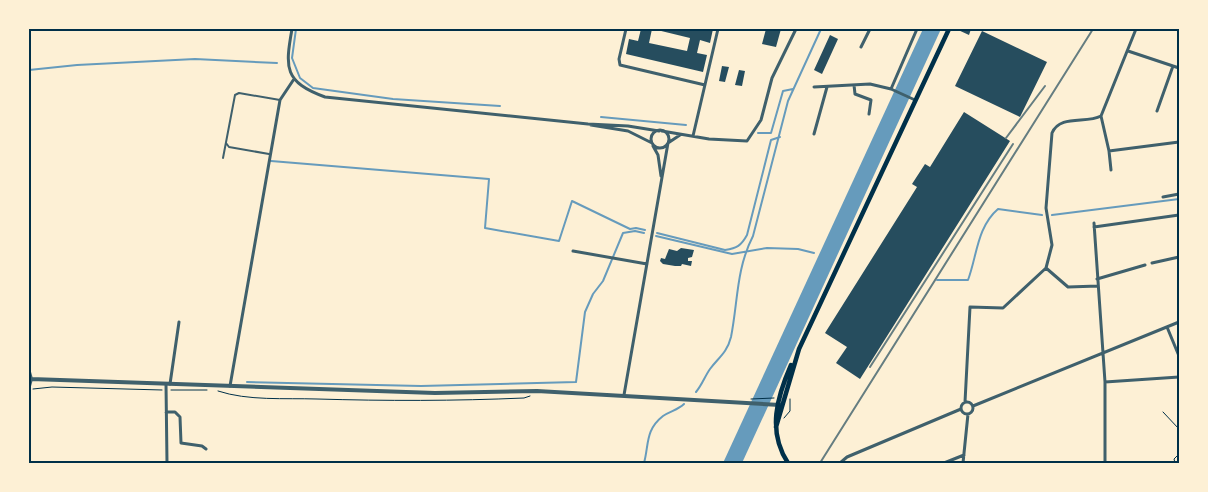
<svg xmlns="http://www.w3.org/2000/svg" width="1208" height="492" viewBox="0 0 1208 492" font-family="'DejaVu Sans',sans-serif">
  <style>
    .water { fill: #669bbc }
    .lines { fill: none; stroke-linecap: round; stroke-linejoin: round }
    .stream { stroke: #669bbc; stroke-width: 2 }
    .building { fill: #264d5e }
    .path { stroke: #003049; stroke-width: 1 }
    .service { stroke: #3f606c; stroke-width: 2 }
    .minor { stroke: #3f606c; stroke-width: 3 }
    .tertiary { stroke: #3f606c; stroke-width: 4 }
    .secondary { stroke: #003049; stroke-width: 4.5 }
    .rail { stroke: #657d81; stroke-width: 2 }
    .neatline { fill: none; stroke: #003049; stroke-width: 2 }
  </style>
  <rect width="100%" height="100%" fill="#fdf0d5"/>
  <!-- water -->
  <path class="water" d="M923,29H941L742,463H723Z"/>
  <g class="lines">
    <!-- stream -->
    <path class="stream" d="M296,29L292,58L300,78L313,88L393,99L500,106
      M29,70L77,65L195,59L277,63
      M601,117L686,125
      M758,133H771L783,91L793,89
      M271,161L489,179L485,228L559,241L572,201L630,229L636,228L645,230
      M1052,215L1179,199
      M657,233L725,250C737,248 741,246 747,235L771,140L780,137
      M656,236L732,254L767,248L798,249L814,253
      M937,280H968C977,256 977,227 998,209L1042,215
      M247,382L421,386L576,382L585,312L593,294L603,281L623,233L635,231L644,233
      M696,392C702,385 705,376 710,369C718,358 727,353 731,337C738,302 736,269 753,236L788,101L821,29
      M644,463C649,445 645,430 663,416C670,411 678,410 684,404"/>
  </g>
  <!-- building -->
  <path class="building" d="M641,29H652L649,43L687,51L690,38L653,29H713L710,43L700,40L697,53L707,55L703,72L626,54L629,39L638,41Z
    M766,29H781L776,47L762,44Z
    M956,29H971L969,35Z
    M982,31L1047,62L1020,117L955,86Z
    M830,35L838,39L822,74L814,70Z
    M722,66L729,67L725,82L719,81Z
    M739,70L745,71L742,86L735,85Z
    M964,112L1010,141L860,379L836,363L847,347L825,333L917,187L912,184L925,164L930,167Z
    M681,248L694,250L692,257L688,258V261H692L691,266L682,264L681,266H675L663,264L660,261L661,258L665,259L669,249L677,251Z"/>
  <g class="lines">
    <!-- path -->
    <path class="path" d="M33,389L52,387L162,390
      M171,390H207
      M218,391C248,401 285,398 317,399C386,401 455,401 524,398L530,396
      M751,399L774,398
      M1163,412L1179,429
      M784,418L790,411V399
      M1175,463L1174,459L1179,454"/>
    <!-- service -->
    <path class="service" d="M226,143L229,147L269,154
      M223,158L235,95L239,93L280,100"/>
    <!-- minor -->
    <path class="minor" d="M292,29C285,68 284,82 325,97L588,124L628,126L659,131
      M626,29L619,59L620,65L705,85
      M861,47L870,29
      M1128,51L1179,68
      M854,85L855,94L871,100L869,114
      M814,87L870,84L891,89L915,100
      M891,89L917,29
      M1157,111L1173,66
      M1101,116L1109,151L1179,142
      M1101,116L1136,29
      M591,125L628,131L652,143
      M651 139a9 9 0 1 1 18 0a9 9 0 1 1-18 0Z
      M662,131L709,139L747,141L761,120L772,78L796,29
      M814,134L827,87
      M693,136L718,29
      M653,146L658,155L661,176
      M1109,151L1111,170
      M1163,197L1179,194
      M1094,223L1105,382V463
      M1094,227L1179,215
      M573,251L647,264
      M1152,263L1179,257
      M1046,268L1052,245L1046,208L1052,133C1060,114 1086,124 1101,116
      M1097,279L1145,265
      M1167,327L1179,356
      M1105,382L1179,377
      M166,384L167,463
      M170,384L179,322
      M230,386L280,100L294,79
      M624,395L668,143L680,135
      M965,402L970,307L1003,308L1046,268L1068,287L1098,286
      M961 408a6 6 0 1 1 12 0a6 6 0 1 1-12 0Z
      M973,406L1179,322
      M166,412H175L180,417L181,443L202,446L206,449
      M840,463L847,457L961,409
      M944,463L964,455
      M963,463L968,414"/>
    <!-- tertiary -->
    <path class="tertiary" d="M29,372L31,379L29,386
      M31,379L435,393L537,391L780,405"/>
    <!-- secondary -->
    <path class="secondary" d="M776,427L799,349L949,29
      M788,463C767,431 777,397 791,365"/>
    <!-- rail -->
    <path class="rail" d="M1006,138L1045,86
      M870,367L1013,144
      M820,463L1093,29"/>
  </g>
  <!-- border -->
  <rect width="1208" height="492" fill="none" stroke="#fdf0d5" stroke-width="60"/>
  <rect x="30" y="30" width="1148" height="432" class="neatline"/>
</svg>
